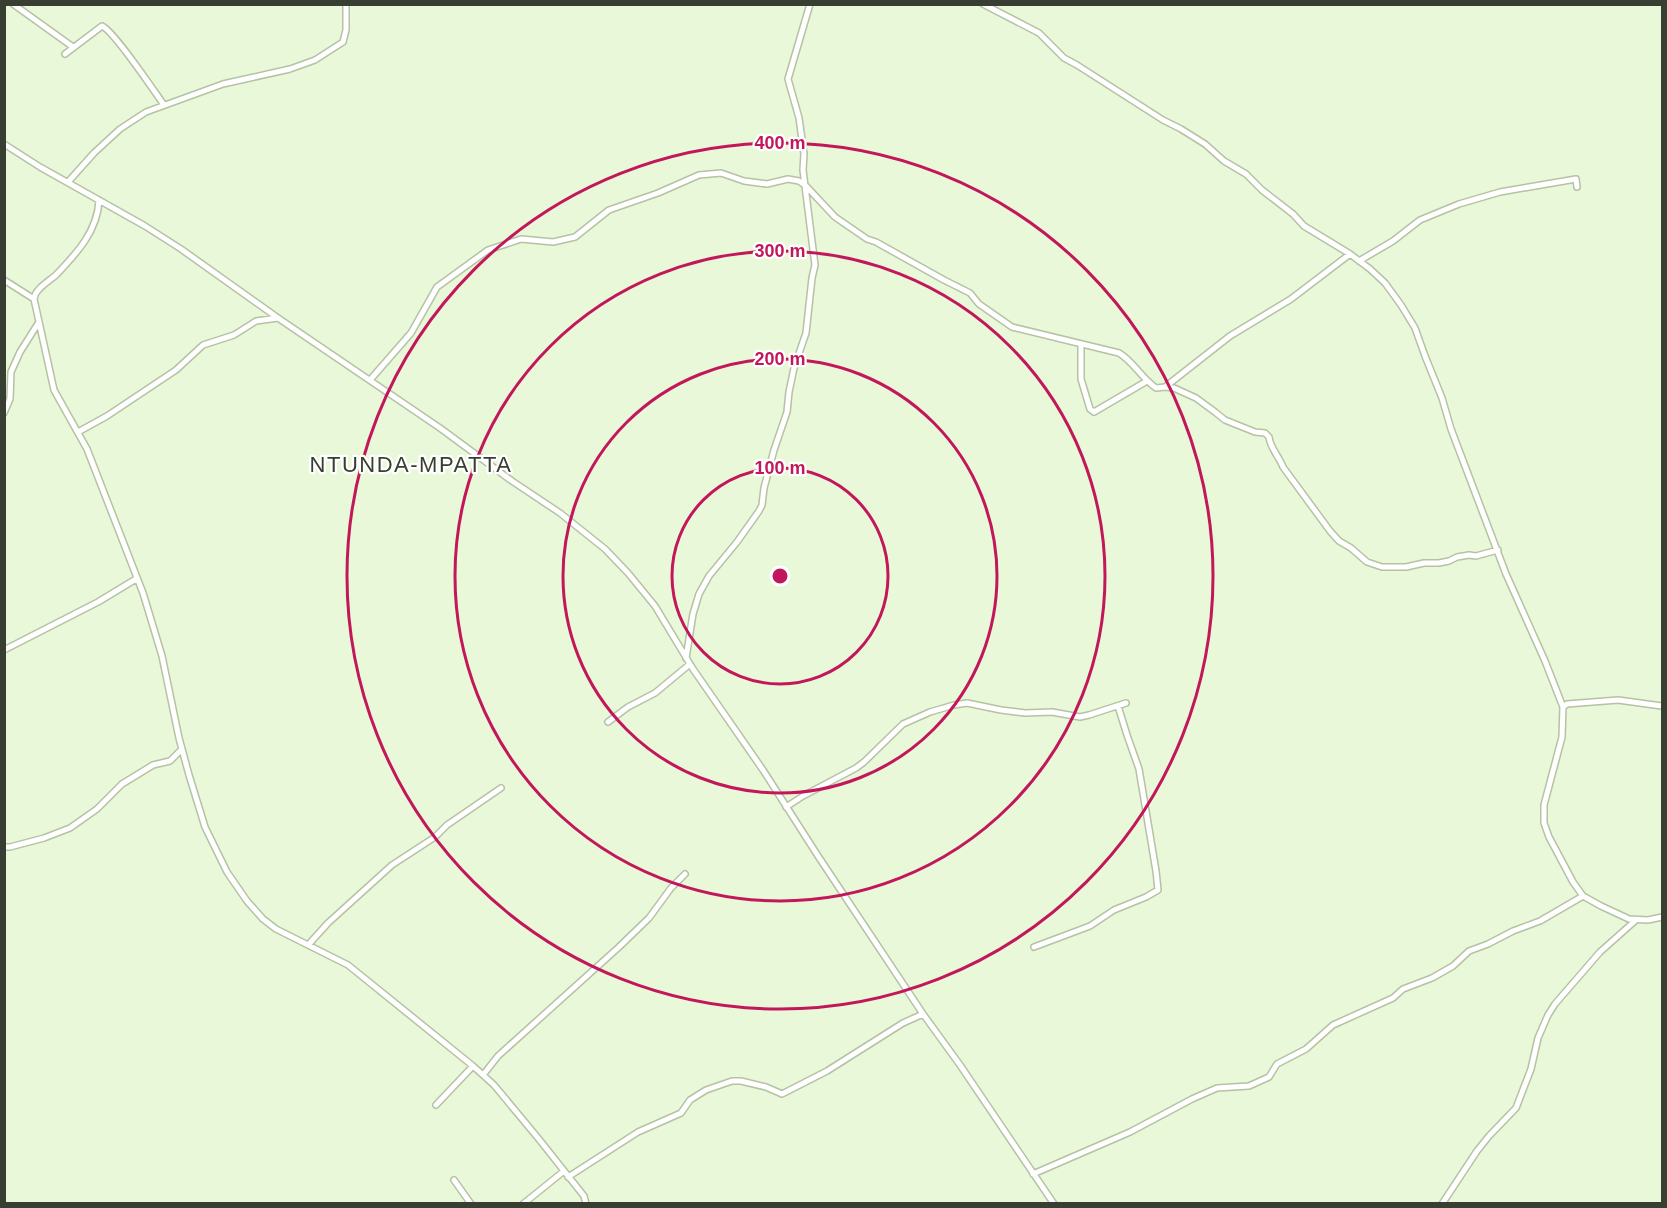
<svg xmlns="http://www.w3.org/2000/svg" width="1667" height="1208" viewBox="0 0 1667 1208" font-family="Helvetica,sans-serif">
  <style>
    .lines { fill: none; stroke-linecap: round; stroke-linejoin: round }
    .street-casing { stroke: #b5c2a4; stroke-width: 8 }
    .street { stroke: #fff; stroke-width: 5 }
    .ring { fill: none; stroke: #c2185b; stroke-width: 3 }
    .labels { text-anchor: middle; stroke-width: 4.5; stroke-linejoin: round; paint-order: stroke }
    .quarter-label { font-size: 22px; letter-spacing: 1.5px; fill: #383e31; stroke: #fff }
    .centre { fill: #c2185b; stroke: #fff; stroke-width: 3 }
    .ring-label { font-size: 18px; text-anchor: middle; font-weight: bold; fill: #c2185b; stroke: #fff; stroke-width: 4.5; stroke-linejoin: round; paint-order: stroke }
  </style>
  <rect width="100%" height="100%" fill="#e9f8d8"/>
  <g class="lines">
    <!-- street casing -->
    <g class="street-casing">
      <path id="street" d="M13,4L73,47
        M983,4L1039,33L1064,58L1077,65L1163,120L1181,129L1205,144L1224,161L1246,174L1262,190L1293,214L1304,226L1350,254L1370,269L1385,283L1401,305L1415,328L1425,356L1442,398L1451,429L1506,574L1545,661L1563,707L1562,737L1544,805V823L1549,837L1573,882L1583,896L1601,906L1629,919L1648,920L1662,917
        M65,54L102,26C114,31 154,91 164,105
        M4,144L40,167L145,226L181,249L278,318L440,428L512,481L560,513L605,549L628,573L655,606L693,669L763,770L818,856L923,1014L960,1065L1054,1204
        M68,182L94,153L120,129L146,112L223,84L290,69L315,60L343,42L346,30V4
        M99,200C98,231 76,254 56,275C48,282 35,289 34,299L54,390L87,449L143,593L162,656L179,738L189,775L205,827L227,872L247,901L263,919L276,929L348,965L473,1066L494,1085L538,1138L584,1196L586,1204
        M1359,261L1393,241L1420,220L1459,204L1500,192L1576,179L1577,187
        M4,280L34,299
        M1081,344V379L1090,409L1094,412L1147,381
        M370,380L411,333L437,287L488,250L521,239L553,242L575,237L609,210L658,193L699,175L721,173L744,181L767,184L788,179L799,181L806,186L835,217L867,239L876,242L944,280L970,293L979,304L1012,327L1119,353C1134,362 1141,378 1156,388L1165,387L1174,388L1196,398L1215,412L1225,420L1255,432L1265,433L1269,437C1270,448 1279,456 1283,467L1330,531L1339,541L1351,548L1367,562L1382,567H1406L1424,563H1439L1449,561L1457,557L1469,555L1476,556L1498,550
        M1165,387L1230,336L1291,299L1350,254
        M4,413L10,399L11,372L20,352L39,322
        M78,432L107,416L176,370L203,345L234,335L256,321L278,318
        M4,650L98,602L136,579
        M686,658L693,614L699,594L709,576L737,542L759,511L762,505L764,488L774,450L787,412L789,392L794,368L806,333L812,278L815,265L803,170L804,154L799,118L788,79L810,4
        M1563,707L1567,704L1618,700L1662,706
        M608,722L628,707L655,693L690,664
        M786,807L803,796L856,768L864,762L903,724L930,712L954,705L967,703L1001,710L1025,713L1052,712L1080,717L1089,715L1126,703
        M4,847H10L44,838L70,828L97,809L122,784L153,765L170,761L182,749
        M309,944L328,923L392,865L435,837L447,825L501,788
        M1034,947L1090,926L1114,910L1146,897L1158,890L1156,871L1139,769L1127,735L1118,706
        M483,1075L498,1056L619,947L649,918L671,888L685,874
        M436,1105L473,1066
        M1033,1174L1130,1132L1192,1099L1217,1088L1249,1086L1269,1077L1277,1064L1306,1049L1333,1025L1393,998L1403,989L1432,978L1453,966L1469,951L1488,944L1513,931L1540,921L1583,896
        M568,1177L638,1132L681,1113L690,1100L706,1090L732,1081H741L766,1087L782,1094L827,1071L903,1023L923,1014
        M454,1180L471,1204
        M523,1204L564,1171
        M1442,1204L1477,1151L1489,1136L1516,1108L1531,1069L1538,1038L1548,1015L1555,1004L1600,952L1636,920"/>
    </g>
    <!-- street -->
    <use href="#street" class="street"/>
  </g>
  <!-- distance rings -->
  <g class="ring">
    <circle cx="780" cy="576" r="108"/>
    <circle cx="780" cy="576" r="217"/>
    <circle cx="780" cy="576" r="325"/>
    <circle cx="780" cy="576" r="433"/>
  </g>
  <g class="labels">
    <!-- quarter labels -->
    <g class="quarter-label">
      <text x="411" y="472">NTUNDA-MPATTA</text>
    </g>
  </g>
  <circle cx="780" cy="576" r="9" class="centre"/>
  <g class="ring-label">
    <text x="780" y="149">400 m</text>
    <text x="780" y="257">300 m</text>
    <text x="780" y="365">200 m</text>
    <text x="780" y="474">100 m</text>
  </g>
  <!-- border -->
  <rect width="1667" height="1208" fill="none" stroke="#383e31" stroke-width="12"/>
</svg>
